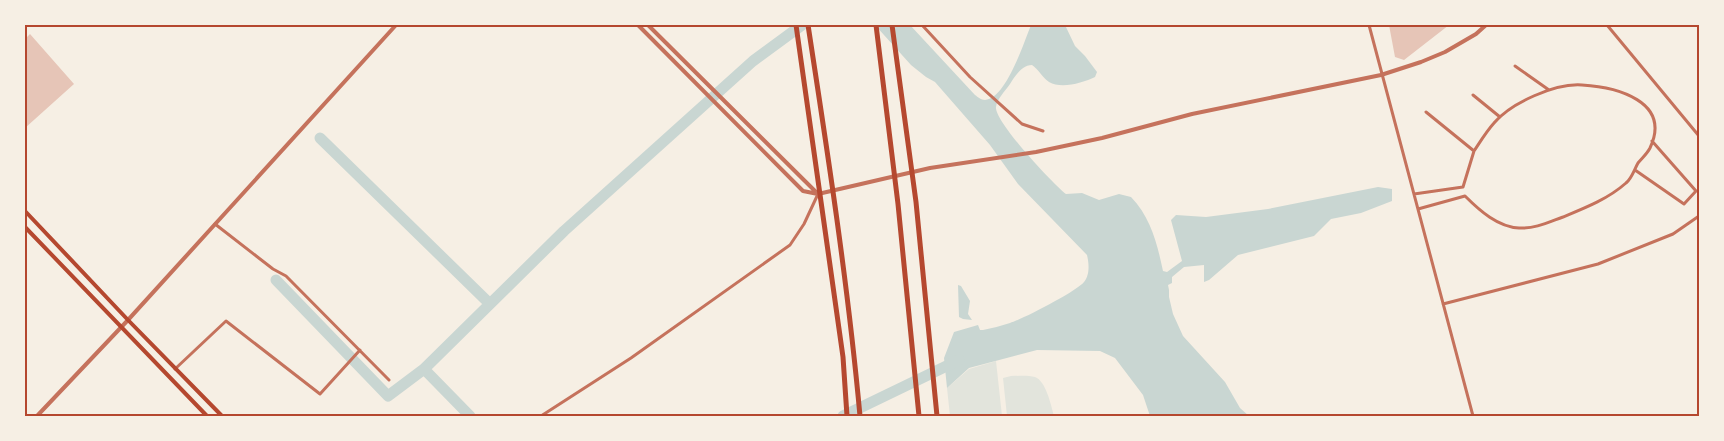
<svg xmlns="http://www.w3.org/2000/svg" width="1724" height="441" viewBox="0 0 1724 441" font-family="Commissioner,sans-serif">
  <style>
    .green { fill: #e2e4dc }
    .water { fill: #c9d6d2 }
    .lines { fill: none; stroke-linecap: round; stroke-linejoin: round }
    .river { stroke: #c9d6d2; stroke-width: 11 }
    .building { fill: #e6c5b7 }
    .minor { stroke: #c5725c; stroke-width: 3 }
    .tertiary { stroke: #c5725c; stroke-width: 4 }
    .secondary { stroke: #b5482f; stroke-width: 4 }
    .trunk { stroke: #b5482f; stroke-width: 5 }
    .motorway { stroke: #b5482f; stroke-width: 5 }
    .neatline { fill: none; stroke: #b5482f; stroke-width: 2 }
  </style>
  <rect width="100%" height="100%" fill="#f6efe4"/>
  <!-- green -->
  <path class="green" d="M996,361L1002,416H950L947,388L969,369Z
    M1011,376C1018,376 1028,375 1035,377C1046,381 1051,405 1054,416H1007L1003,378Z"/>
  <!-- water -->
  <path class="water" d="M875,25H910L975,95C978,97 981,100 985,100C1006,99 1024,42 1031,25H1065L1075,46L1085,56L1097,72L1095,77C1083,83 1061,89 1049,82C1043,78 1038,69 1032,65C1022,65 1015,76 1010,84C1005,91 997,99 996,107C994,121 1053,184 1066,194L1082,193L1099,200L1119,194L1131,197C1151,218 1157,243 1163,271L1167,272L1182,261L1171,220L1176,215L1206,217L1268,209L1378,187L1392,189V201L1361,213L1331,219L1314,236L1238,255L1209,280L1204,282V265L1184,267L1172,277V283L1168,285L1169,290V297L1173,314L1183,336L1225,382L1240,408L1249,416H1150L1143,395L1115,358L1100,351L1037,350L969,368L947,388L944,358L954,332L978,325L980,330H983C992,328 1001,326 1010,323C1023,319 1077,291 1084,282C1090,275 1089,263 1087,255L1018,184L990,145L935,82L926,77L911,65Z
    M958,285L961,286L970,301L968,314L972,320L963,319L959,317Z"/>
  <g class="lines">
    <!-- river -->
    <path class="river" d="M320,138L490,304
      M276,280L388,396L424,369
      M470,416L424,369L564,231L753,61L802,25
      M843,416L959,360"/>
  </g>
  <!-- building -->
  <path class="building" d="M1389,25H1449L1404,60L1395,57Z
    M30,34L74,84L25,128V39Z"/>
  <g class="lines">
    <!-- minor -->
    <path class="minor" d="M922,25L970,77L1022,124L1043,131
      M1369,25L1473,416
      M1607,25L1699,136
      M1515,66L1549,90
      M1473,95L1500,117
      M1635,170L1684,204L1696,191L1652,141
      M1414,194L1463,187L1474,151
      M1418,209L1465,196C1480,211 1498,227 1519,228C1535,229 1549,222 1563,217C1585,208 1608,199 1626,183C1632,178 1634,170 1638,163C1642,158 1647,154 1650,148C1672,101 1616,87 1582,85C1555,83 1511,103 1494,123C1486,132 1480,142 1474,151L1426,112
      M215,224L273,269L286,276L389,380
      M1443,304L1598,264L1673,234L1699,216
      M175,369L226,321L320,394L360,350
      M541,416L631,358L790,245L804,224L818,194"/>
    <!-- tertiary -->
    <path class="tertiary" d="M638,25L803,191L818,194L930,168L1036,152L1102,138L1192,114L1381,75L1421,62L1445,52L1476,34L1486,25
      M648,25L818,194
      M37,416L128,320L396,25"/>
    <!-- secondary -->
    <path class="secondary" d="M25,211L128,320L222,416
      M25,227L207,416"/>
    <!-- trunk -->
    <path class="trunk" d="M796,25L843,357L847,416
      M808,25C828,155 848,285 860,416"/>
    <!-- motorway -->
    <path class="motorway" d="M876,25L898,204L919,416
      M892,25L916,202L937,416"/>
  </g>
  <!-- border -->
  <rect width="1724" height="441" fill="none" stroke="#f6efe4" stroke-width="52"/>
  <rect x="26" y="26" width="1672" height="389" class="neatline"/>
</svg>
